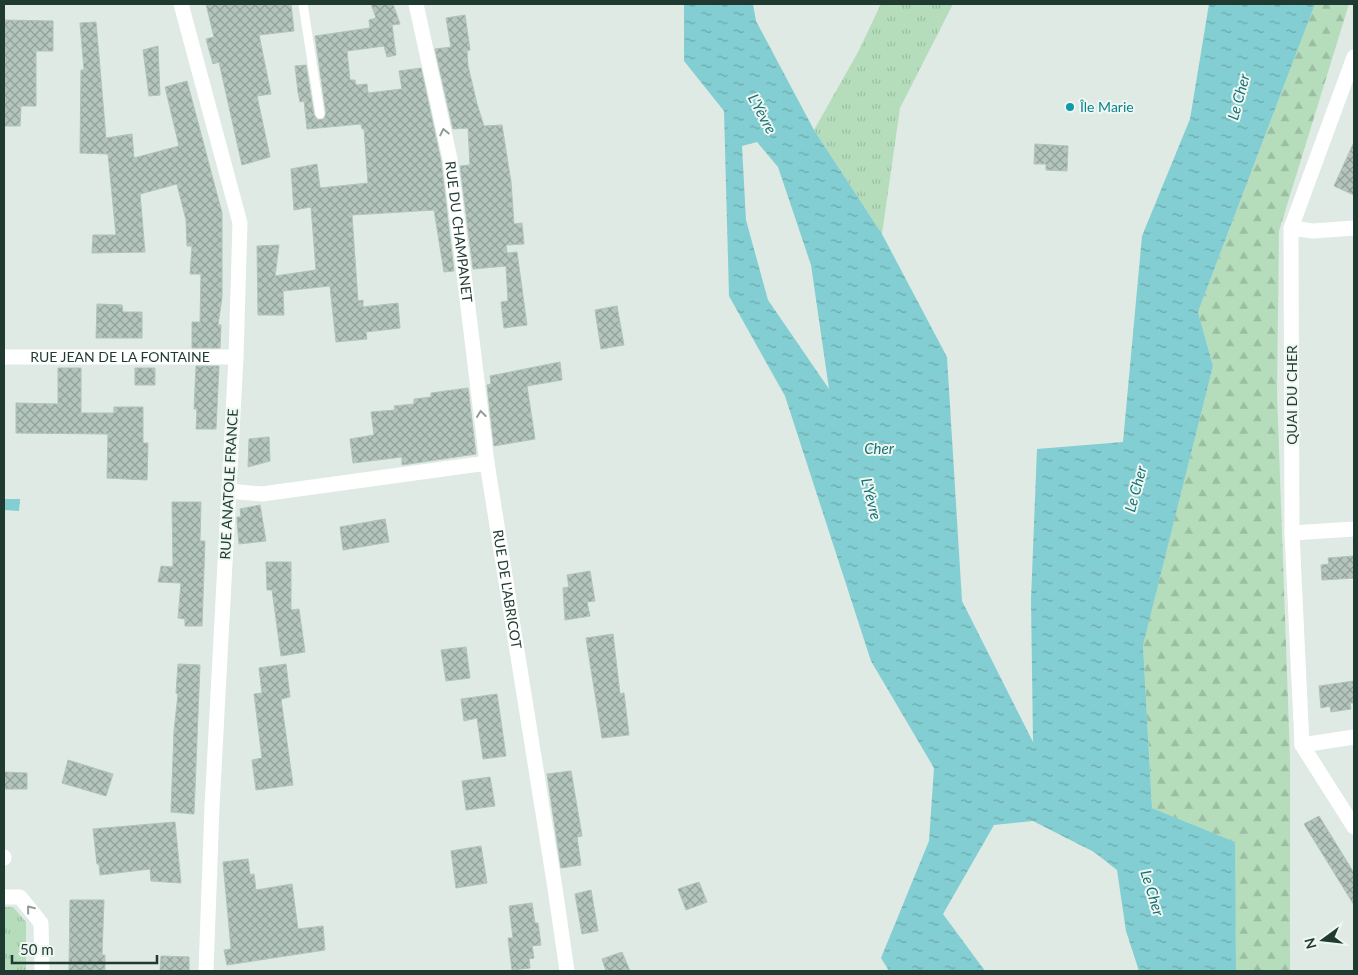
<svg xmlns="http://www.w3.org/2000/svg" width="1358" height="975" viewBox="0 0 1358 975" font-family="Lato,sans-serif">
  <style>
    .grass { fill: url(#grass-tufts) }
    .forest { fill: url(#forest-firs) }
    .water { fill: url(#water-ripples); fill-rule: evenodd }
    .building { fill: url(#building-cross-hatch); stroke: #b0c4ba }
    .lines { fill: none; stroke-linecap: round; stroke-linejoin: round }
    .lane { stroke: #fff; stroke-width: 9 }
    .street { stroke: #fff; stroke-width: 15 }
    .oneway { stroke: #8f9c98 }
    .culture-dot { fill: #0f9aa8; stroke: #eef7f1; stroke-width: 2 }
    .labels { text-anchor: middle; stroke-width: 4; stroke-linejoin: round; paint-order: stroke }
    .culture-label { font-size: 14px; fill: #0d838f; stroke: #eef7f1; text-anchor: start }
    .street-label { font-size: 14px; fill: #1f3a30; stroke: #eef7f1 }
    .water-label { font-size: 15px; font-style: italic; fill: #177177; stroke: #eef7f1 }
  </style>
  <defs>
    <pattern id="grass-tufts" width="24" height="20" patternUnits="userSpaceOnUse" patternTransform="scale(1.25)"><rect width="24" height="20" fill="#b5ddbc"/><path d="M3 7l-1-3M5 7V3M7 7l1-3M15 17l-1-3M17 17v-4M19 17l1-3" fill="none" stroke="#9bbea2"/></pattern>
    <pattern id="forest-firs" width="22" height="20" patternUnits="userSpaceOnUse" patternTransform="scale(1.25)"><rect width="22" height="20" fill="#b5ddbc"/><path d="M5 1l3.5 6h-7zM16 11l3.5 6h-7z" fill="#9bbea2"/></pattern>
    <pattern id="water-ripples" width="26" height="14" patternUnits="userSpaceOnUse" patternTransform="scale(1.25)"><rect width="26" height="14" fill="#83ced2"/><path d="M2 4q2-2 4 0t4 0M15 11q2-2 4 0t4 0" fill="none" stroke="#6ba8ab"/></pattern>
    <pattern id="building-cross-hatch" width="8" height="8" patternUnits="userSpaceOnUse" patternTransform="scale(1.25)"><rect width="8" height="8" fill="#b3c5bc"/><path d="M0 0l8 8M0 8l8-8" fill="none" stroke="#91a199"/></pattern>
  </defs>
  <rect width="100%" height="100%" fill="#deeae3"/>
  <!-- grass -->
  <path class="grass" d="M881,4H953L900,108L882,234L814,130L858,52Z
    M4,907H13L26,922V971H4Z"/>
  <!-- forest -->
  <path class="forest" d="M1315,4H1349L1279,231L1277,393L1290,758V971H1236L1234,842L1152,808L1143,644L1213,366L1198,312Z"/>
  <!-- water -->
  <path class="water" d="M684,4H753L756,21L814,130L882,234L947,357L962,601L1033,742L1031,600L1037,449L1123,442L1142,236L1190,119L1209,4H1315L1198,312L1213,366L1143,645L1152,808L1235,842L1236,971H1139L1126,931L1117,870L1094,852L1033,821L994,825L943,914L985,971H889L881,958L929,841L934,768L871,661L785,396L729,296L724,111L684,61ZM757,142L778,167L811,265L829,389L768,300L746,220L742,146Z
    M4,499H20L19,511L4,510Z"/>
  <!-- building -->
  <path class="building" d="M206,4H291L294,31L259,35L271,94L257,96L270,157L242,165L219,62L213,64L206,39L214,37Z
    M371,4H393L400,24L392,25L396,55L387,57L384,46L347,51L350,80H355L356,85L367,84L368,93L402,89L399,71L421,68L441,161L454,271L444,272L434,210L352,215L358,301L363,300V307L398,303L400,328L366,332L367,339L336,342L330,286L283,291L284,315H258L257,246L279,245L275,276L316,270L311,207L294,210L291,169L317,164L320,188L368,183L364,129H362L361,124L307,129L304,101L300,102L298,92L295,66L306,65L314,115L318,120L324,119L326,113L315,36L370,28L369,20L376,18Z
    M465,15L470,50L467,51L468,66L477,104L484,126L502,125L511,182L514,224L522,223L524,244L506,245L507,253L517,252L527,325L504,328L501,302L508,301L506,266L473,269L460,166L470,165L468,128L453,129L435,49L451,47L446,18Z
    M4,20L53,21V51H36V106H21L20,126H4Z
    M96,22L106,138L132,134L134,158L179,146L165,87L187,81L222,213V297L218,325H221L220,348H192V322H200L201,274H190L192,246H187L186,220L177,184L140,194L145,252L92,253L93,235H116L108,154L80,153L81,70H84L80,23Z
    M158,46L160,95L149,96L143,50Z
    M1354,142V195L1334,186Z
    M1035,144L1068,146L1067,171L1046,170V164H1034Z
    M97,304L122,305L123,312H142V338H96Z
    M617,306L624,345L601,349L595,310Z
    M560,362L562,380L527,386L535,439L494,446L487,385L491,384L490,376Z
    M196,366H219L216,429H196L197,409H194Z
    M58,368H81V413H114V407H143V443H148L147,480L107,478L108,434L16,433V403L58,404Z
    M135,368H155V385H135Z
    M468,388L476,454L402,465V457L353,463L350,439L374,435L371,412L395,410L394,406L414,404V399L431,397V393Z
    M269,437L270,461L248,467L249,439Z
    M172,502H201L200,541H205L202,626H185V619L178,618L181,583L158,582L161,566L173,567Z
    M260,505L266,541L239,544L237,521V517H241L240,509Z
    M385,519L389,542L343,550L340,527Z
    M1354,556V578L1322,580L1321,565L1329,564L1328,558Z
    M266,562H291V610L299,609L305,652L281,656L272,590H267Z
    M590,571L595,601L587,602L590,616L565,620L563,588L569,587L567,575Z
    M613,634L620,694L624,693L629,735L602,738L586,638Z
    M466,647L470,678L446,681L441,650Z
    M178,664L200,665L194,814L171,812L174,731L178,694L176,693Z
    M286,664L290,697L281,699L293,785L256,790L252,760L262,758L254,694L262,693L259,668Z
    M1354,681V703H1350L1351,709L1331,712L1330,706L1321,708L1319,686Z
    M497,694L506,756L483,759L477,718L464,721L461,699Z
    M68,760L113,774L106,796L62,783Z
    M571,771L582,836L577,837L581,865L561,868L547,774Z
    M4,772L27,773V789H4Z
    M490,777L495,806L466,810L462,781Z
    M1319,816L1354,873V905L1304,824Z
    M175,822L181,883L151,881L150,869L100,875L99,864H97L93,829Z
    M481,846L487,883L456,888L451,851Z
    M248,859L250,875L254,874L256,890L292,884L298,929L323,926L325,950L227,965L224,950L231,949L223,862Z
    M699,882L707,902L686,910L678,889Z
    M591,890L598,931L582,934L575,894Z
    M70,900H104L102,955H105V971H69Z
    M532,903L535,923H538L541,945L532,946L534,958L529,959L530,968L512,970L508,938H513L509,906Z
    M622,952L630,971H606L602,959Z
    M161,956L189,957V971H160Z"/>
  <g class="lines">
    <!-- lane -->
    <path class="lane" d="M303,4L320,114"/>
    <!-- street -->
    <g class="street">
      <path d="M181,4L240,223L236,357L212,807L206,971"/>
      <path id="s1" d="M416,4L450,159L487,463"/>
      <path d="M1291,228L1313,231L1354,228"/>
      <path id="s2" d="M4,357H236"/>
      <path id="s3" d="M229,491L262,494L487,463L555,888L567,971"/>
      <path d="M1292,533L1354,529"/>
      <path d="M1354,737L1302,745L1354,827"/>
      <path d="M1302,745L1292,533L1291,228L1354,57"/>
      <path d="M4,858V857"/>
      <path d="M4,897H20L41,923L42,971"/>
    </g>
  </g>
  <!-- one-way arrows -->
  <defs><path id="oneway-chevron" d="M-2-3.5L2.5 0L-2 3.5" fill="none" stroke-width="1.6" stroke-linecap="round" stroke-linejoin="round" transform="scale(1.25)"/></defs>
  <g class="oneway">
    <use href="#oneway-chevron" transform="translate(444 132) rotate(-102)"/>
    <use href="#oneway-chevron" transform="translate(481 414) rotate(-97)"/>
    <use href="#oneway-chevron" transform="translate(30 909) rotate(-129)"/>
  </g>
  <!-- markers -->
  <circle class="culture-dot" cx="1070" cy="107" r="5"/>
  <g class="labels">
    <!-- culture labels -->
    <g class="culture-label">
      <text x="1080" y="112">Île Marie</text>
    </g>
    <!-- street labels -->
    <g class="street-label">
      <text dy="5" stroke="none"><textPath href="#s1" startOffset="232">RUE DU CHAMPANET</textPath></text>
      <text dy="5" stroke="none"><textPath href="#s2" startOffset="116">RUE JEAN DE LA FONTAINE</textPath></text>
      <text transform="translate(1292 395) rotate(-90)" y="5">QUAI DU CHER</text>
      <text transform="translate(229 484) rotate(-87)" y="5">RUE ANATOLE FRANCE</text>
      <text dy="5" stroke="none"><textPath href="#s3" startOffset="388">RUE DE L'ABRICOT</textPath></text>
    </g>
    <!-- water labels -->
    <g class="water-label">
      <text transform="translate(1239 97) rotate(-75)" y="5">Le Cher</text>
      <text transform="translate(762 114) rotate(62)" y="5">L'Yèvre</text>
      <text x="879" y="454">Cher</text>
      <text transform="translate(1136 489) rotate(-75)" y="5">Le Cher</text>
      <text transform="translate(871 499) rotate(76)" y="5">L'Yèvre</text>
      <text transform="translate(1152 893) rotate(73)" y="5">Le Cher</text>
    </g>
  </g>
  <!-- border -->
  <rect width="1358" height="975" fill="none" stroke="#1f3a30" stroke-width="10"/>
  <!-- north arrow -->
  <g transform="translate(1323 940) rotate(255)" stroke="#eef7f1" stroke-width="4" paint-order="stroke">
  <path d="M0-4L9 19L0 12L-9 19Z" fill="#1f3a30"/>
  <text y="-8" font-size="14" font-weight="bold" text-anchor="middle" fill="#1f3a30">N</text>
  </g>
  <!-- scale -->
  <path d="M12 955v8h145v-8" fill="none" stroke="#1f3a30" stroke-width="2.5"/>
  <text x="20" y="955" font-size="15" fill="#1f3a30" stroke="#eef7f1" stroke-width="4" paint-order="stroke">50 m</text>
</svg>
